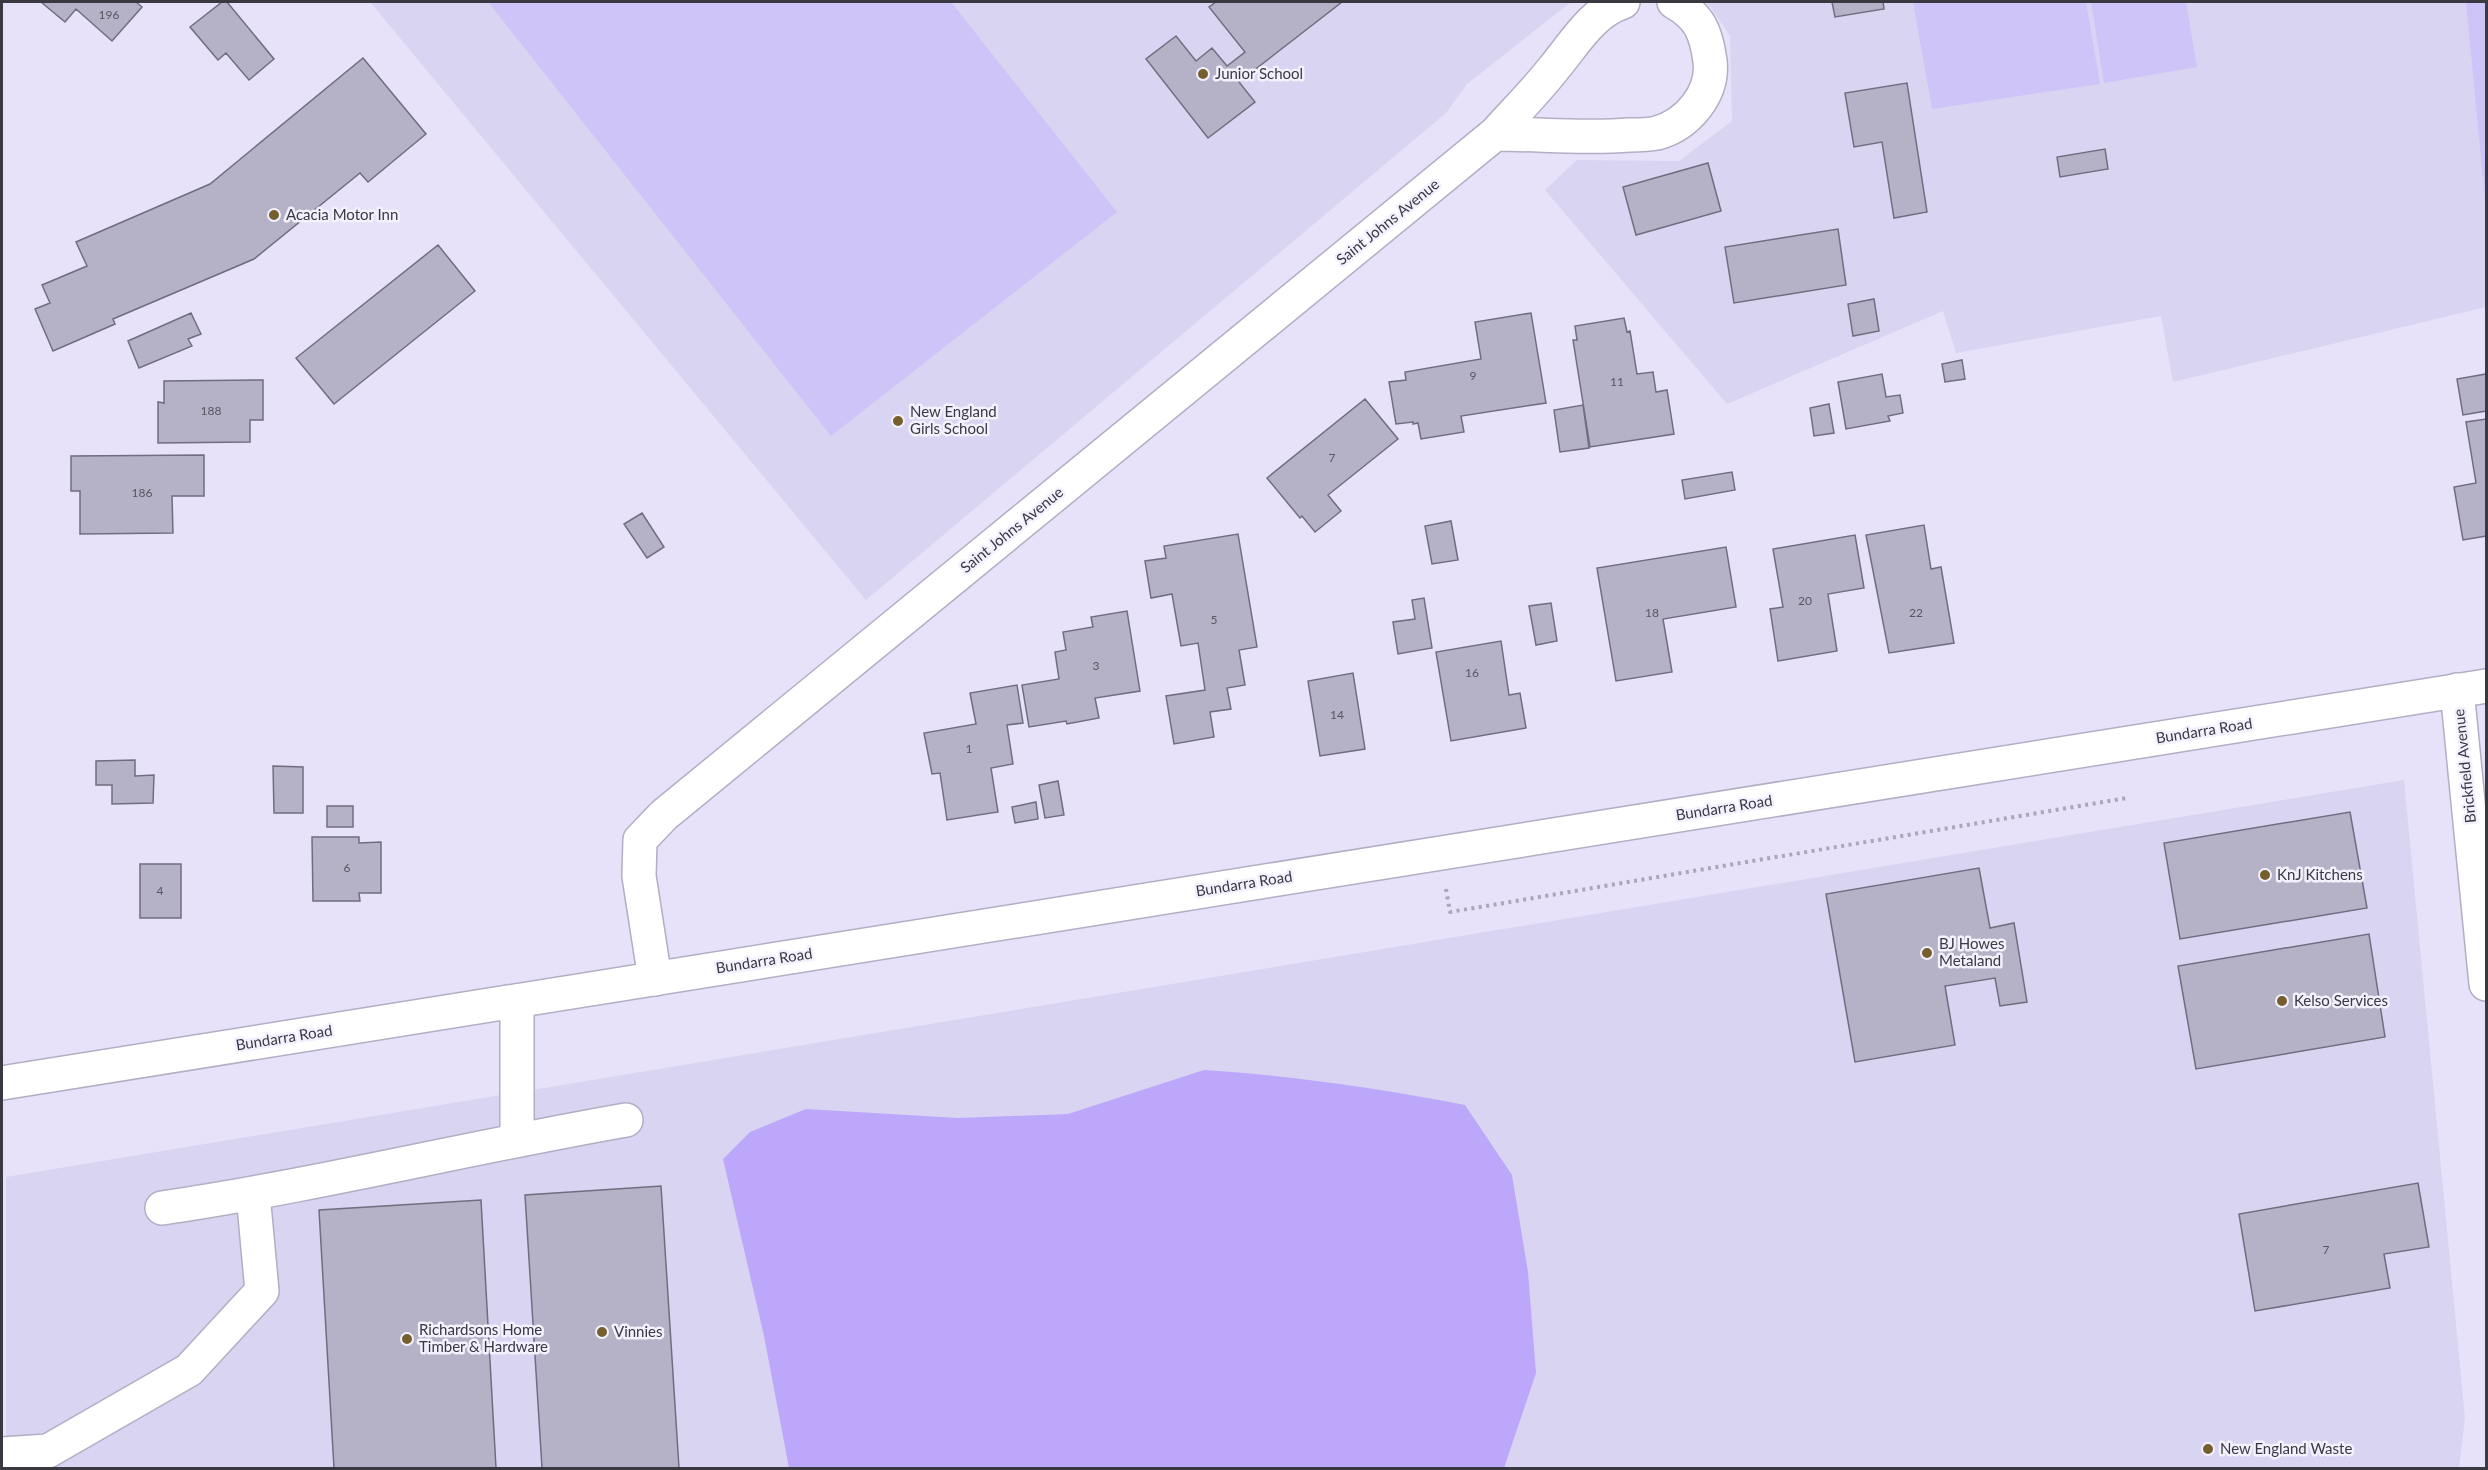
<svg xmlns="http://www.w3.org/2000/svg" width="2488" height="1470" viewBox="0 0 2488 1470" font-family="Lato,sans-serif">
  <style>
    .built { fill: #d9d4f1 }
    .green { fill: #cfc4f7 }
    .water { fill: #bca7fb }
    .building { fill: #b5b1c6; stroke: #716d80; stroke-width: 1.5 }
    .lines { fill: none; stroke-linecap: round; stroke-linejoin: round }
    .minor-casing { stroke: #b2aec3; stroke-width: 36 }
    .major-casing { stroke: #b2aec3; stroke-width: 36 }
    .path { stroke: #aaa6b8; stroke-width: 4; stroke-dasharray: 3 4.5; stroke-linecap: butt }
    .minor { stroke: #fff; stroke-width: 33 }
    .major { stroke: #fff; stroke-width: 33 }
    .poi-dot { fill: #755f2e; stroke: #f4f1ff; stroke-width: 2 }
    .labels { text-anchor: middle; stroke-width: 5; stroke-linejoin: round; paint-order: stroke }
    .number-label { font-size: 12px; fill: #595662 }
    .poi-label { font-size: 15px; fill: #3a3840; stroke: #f4f1ff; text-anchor: start }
    .street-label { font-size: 15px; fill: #3a3840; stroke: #f4f1ff }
  </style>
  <rect width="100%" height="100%" fill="#e7e2f9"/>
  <!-- built -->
  <path class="built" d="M370,2H1571L1467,84L1446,113L866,600Z
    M1707,2H2486V307L2173,382L2161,316L1956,353L1943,311L1727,404L1545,190L1577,160L1679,161L1732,121L1730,36Z
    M2404,780L2465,1418L2459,1468H6V1177Z"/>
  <!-- green -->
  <path class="green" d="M488,2H951L1117,212L831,436Z
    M1913,2H2086L2100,84L1932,109Z
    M2091,2H2186L2197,67L2104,83Z
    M2466,2H2486L2485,200Z"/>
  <!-- water -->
  <path class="water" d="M1204,1070C1295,1076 1377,1088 1465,1105L1512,1175L1528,1272L1536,1373L1504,1468H789L764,1336L723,1159L750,1132L806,1109L958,1118L1068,1114Z"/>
  <!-- building -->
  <path class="building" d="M41,2H136L142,7L112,41L76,9L65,22Z
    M222,2H227L274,59L249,80L226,53L218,60L190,27Z
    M1216,2H1342L1239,82L1255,102L1208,138L1146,59L1176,36L1196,61L1212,48L1227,66L1245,52L1209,7Z
    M1832,2H1883L1884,9L1835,17Z
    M363,58L426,134L368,182L360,173L254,259L113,319L115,324L53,351L35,309L50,303L42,285L87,266L76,242L210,184Z
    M1907,83L1927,212L1894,218L1882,142L1854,147L1845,93Z
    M2105,149L2108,169L2060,177L2057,157Z
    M1708,163L1721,211L1636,235L1623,187Z
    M1838,229L1846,285L1734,303L1725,247Z
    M438,245L475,291L334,404L296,358Z
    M1874,299L1879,331L1853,336L1848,304Z
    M191,313L201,334L188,339L192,346L139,368L128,341Z
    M1531,313L1546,403L1461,416L1464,432L1421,439L1418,423L1413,424V422L1396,424L1389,382L1406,380L1405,372L1481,359L1475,322Z
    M1624,318L1627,332L1630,331L1637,374L1653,372L1656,392L1667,390L1674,434L1590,447L1573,340H1577L1575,326Z
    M1962,360L1965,379L1945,382L1942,364Z
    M1882,374L1886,397L1900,395L1903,413L1888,416L1890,421L1846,429L1838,382Z
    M2486,374V411L2463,415L2457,379Z
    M263,380V420H250V442L158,443V402L164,403V381Z
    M1365,399L1398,439L1328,495L1341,511L1315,532L1302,516L1300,518L1267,478Z
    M1829,404L1834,433L1814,436L1810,408Z
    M1583,405L1589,448L1560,452L1554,410Z
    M2486,419V536L2463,540L2454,487L2476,483L2466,422Z
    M204,455V496H172L173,533L80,534V491H71V456Z
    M1732,472L1735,490L1685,499L1682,480Z
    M642,513L664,547L647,558L624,524Z
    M1451,521L1458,560L1432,564L1425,526Z
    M1924,525L1931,569L1941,567L1954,643L1889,653L1866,535Z
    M1238,534L1257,647L1239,650L1245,685L1227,688L1231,709L1210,712L1214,737L1174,744L1166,696L1205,690L1198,643L1181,646L1172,594L1151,598L1145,561L1166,558L1164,546Z
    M1855,535L1864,588L1828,594L1837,651L1778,661L1770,609L1783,607L1773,549Z
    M1726,547L1736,607L1663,619L1672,672L1616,681L1597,568Z
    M1424,598L1432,648L1398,654L1393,622L1415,619L1412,600Z
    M1551,603L1557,641L1536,645L1529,606Z
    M1127,611L1140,691L1095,698L1099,718L1067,724L1066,721L1029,727L1022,685L1059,679L1055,652L1066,650L1063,632L1093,627L1091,617Z
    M1501,641L1509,695L1520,693L1526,728L1451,741L1436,652Z
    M1353,673L1365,749L1320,756L1308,681Z
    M1017,685L1023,723L1007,725L1013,764L991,768L998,812L947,820L940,773L932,774L924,733L976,724L970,693Z
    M135,760V776L154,775L153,803L112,804V785H96V761Z
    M273,766L303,767V813H274Z
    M1058,781L1064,815L1045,818L1039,785Z
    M1036,802L1038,819L1015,823L1012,807Z
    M327,806H353V827H327Z
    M2350,812L2367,908L2180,939L2164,843Z
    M312,837H359V843L381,842V893H359L360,901H313Z
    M140,864H181V918H140Z
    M1979,868L1990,928L2014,923L2027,1002L2000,1006L1995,978L1945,986L1955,1045L1855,1062L1826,894Z
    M2369,934L2385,1037L2196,1069L2178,966Z
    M2418,1183L2429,1247L2384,1254L2390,1288L2255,1311L2239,1214Z
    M661,1186L679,1468H542L525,1195Z
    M481,1200L496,1468H334L319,1210Z"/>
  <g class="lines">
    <!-- minor casing -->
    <g class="minor-casing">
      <path id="minor" d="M1495,134C1540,134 1585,139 1629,135C1638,135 1648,135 1657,133C1687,125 1714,94 1710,61C1706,32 1700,17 1674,2
        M2457,690L2486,984
        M655,979L639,876L640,840L664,815L1495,134C1515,112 1536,91 1554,68C1575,43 1591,13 1623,2
        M517,1139V1001
        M162,1208C318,1185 471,1147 626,1120
        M2,1454L48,1451L189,1370L262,1291L253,1194"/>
    </g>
    <!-- major casing -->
    <g class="major-casing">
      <path id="major" d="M2,1083L2486,686"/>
    </g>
    <!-- path -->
    <path class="path" d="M1446,889L1450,912L2127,798"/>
    <!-- minor -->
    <use href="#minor" class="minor"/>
    <!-- major -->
    <use href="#major" class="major"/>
  </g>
  <!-- markers -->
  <g class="poi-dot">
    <circle cx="1203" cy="74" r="6"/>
    <circle cx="274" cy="215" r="6"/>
    <circle cx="898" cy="421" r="6"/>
    <circle cx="2265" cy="875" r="6"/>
    <circle cx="1927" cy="953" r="6"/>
    <circle cx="2282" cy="1001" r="6"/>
    <circle cx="602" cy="1332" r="6"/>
    <circle cx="407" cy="1339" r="6"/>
    <circle cx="2208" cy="1449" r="6"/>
  </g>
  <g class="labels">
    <!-- number labels -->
    <g class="number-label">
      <text x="109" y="19">196</text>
      <text x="1473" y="380">9</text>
      <text x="1617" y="386">11</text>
      <text x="211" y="415">188</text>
      <text x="1332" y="462">7</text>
      <text x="142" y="497">186</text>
      <text x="1805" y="605">20</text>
      <text x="1652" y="617">18</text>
      <text x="1916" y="617">22</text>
      <text x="1214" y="624">5</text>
      <text x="1096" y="670">3</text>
      <text x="1472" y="677">16</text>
      <text x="1337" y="719">14</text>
      <text x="969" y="753">1</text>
      <text x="347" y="872">6</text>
      <text x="160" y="895">4</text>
      <text x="2326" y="1254">7</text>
    </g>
    <!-- poi labels -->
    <g class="poi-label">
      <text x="1215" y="79">Junior School</text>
      <text x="286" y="220">Acacia Motor Inn</text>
      <text x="910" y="417">New England<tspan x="910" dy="17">Girls School</tspan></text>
      <text x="2277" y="880">KnJ Kitchens</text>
      <text x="1939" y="949">BJ Howes<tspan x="1939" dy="17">Metaland</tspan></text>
      <text x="2294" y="1006">Kelso Services</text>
      <text x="419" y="1335">Richardsons Home<tspan x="419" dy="17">Timber &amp; Hardware</tspan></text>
      <text x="614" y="1337">Vinnies</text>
      <text x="2220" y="1454">New England Waste</text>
    </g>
    <!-- street labels -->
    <g class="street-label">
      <text transform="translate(1388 222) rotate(-39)" y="5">Saint Johns Avenue</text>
      <text transform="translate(1012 530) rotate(-39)" y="5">Saint Johns Avenue</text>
      <text transform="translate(2204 731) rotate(-9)" y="5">Bundarra Road</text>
      <text transform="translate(2465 766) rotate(-96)" y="5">Brickfield Avenue</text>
      <text transform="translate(1724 808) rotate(-9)" y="5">Bundarra Road</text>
      <text transform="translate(1244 884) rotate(-9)" y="5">Bundarra Road</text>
      <text transform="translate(764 961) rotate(-9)" y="5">Bundarra Road</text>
      <text transform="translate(284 1038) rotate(-9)" y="5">Bundarra Road</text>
    </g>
  </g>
  <!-- border -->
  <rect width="2488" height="1470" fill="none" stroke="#3a3840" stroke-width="6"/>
</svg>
